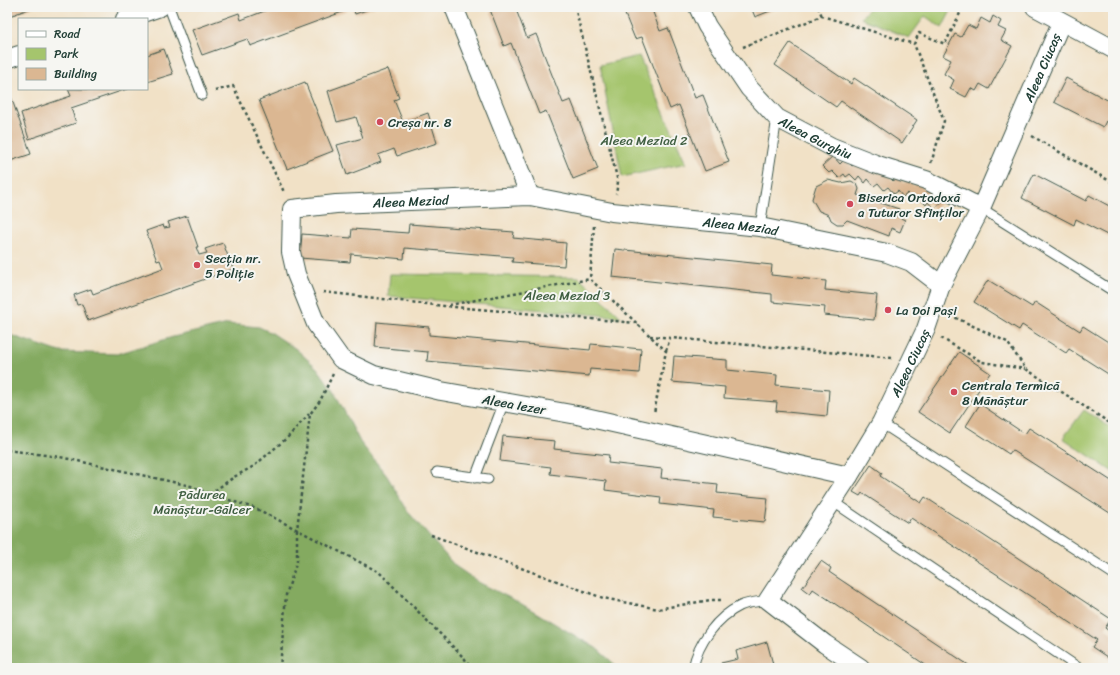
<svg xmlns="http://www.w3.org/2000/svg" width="1120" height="675" viewBox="0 0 1120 675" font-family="Sriracha,sans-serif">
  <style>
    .green { fill: #a5c56d; stroke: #628150 }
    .forest { fill: #84aa60; stroke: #52744a }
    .building { fill: #dbb792 }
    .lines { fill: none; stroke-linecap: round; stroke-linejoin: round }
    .service-casing { stroke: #3e564a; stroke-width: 11 }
    .minor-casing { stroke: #3e564a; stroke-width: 20 }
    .path { stroke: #3e564a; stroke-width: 2.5; stroke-dasharray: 3 3; stroke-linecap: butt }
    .service { stroke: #fff; stroke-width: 9 }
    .minor { stroke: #fff; stroke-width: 18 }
    .poi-dot { fill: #d1495b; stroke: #f6f6f2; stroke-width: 1.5 }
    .labels { text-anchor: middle; stroke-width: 4; stroke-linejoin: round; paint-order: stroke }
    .street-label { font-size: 13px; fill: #1f3d34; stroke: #f6f6f2 }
    .poi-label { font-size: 13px; fill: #1f3d34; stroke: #f6f6f2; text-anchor: start }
    .park-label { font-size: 13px; fill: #405f42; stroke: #f6f6f2 }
  </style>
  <rect width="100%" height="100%" fill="#f6f6f2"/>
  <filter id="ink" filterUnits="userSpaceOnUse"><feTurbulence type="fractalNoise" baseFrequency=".025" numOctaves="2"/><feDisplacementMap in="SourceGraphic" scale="8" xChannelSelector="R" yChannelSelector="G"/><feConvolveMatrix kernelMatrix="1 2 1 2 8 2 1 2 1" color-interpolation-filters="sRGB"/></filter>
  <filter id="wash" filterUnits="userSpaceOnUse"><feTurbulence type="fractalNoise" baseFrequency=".012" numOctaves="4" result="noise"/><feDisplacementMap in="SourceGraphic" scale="16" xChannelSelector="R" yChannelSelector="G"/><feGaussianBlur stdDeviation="0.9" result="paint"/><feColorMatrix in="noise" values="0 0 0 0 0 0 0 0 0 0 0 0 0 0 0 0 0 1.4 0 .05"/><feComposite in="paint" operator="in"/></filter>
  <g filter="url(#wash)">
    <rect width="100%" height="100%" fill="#f1e1c6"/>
    <!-- green -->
    <path class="green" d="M870,7H953L942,28L925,16L909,38L861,18Z
      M639,56L686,163L622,177L600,65Z
      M390,274L579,277L621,317L388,296Z
      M1084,410L1113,429V472L1063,438Z"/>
    <!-- forest -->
    <path class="forest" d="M228,324L259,327L272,333L296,349L317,368L334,391L360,442L387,476L409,513L455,566L480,583L520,603L584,641L596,648L619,668H7V334L60,352L117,354L173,337Z"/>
    <g id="blocks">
      <!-- building -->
      <path class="building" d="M7,7H34L7,17Z
        M275,7H375L355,14L353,8L250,46L247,39L202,55L192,30L239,13L241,20Z
        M489,7H515L527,38L536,34L563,103L571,100L598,169L573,179L546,111L539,114L511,43L504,46Z
        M622,7H651L660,31L668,28L695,98L703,95L729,162L705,171L679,105L670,109L642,37L635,39Z
        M751,7H780L755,17Z
        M993,16L1001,21L998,27L1006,31L1001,40L1012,46L989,89L980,84L976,91L971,88L966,97L950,89L954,80L944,74L951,60L943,56L955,34L961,37L968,25L976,29L981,18L990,23Z
        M790,43L851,84L854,78L917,120L902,143L841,101L836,107L775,65Z
        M164,49L173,74L147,82V55Z
        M388,69L399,98L394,100L403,122L428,113L437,143L397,156L394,149L378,155L381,162L347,175L337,145L363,138L356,117L337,122L328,91Z
        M1066,78L1113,103V125L1106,121L1103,127L1054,102Z
        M305,82L333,151L287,169L259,100Z
        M68,89H127L71,108L76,123L29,139L21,113L71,96Z
        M7,91H9L31,154L7,162Z
        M833,156L840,164L845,159L852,166L857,162L886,173L893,181L897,176L904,183L908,180L914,186L918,182L925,190L928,187L938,193L944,200L934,209L928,202L926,205L918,197L915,200L908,193L903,197L898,191L894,194L888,187L884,190L878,183L874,186L868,179L865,183L859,176L856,180L850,174L846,177L844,174L839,178L832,171L829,173L822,166Z
        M1034,174L1086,201L1089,195L1113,208V238L1076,219L1074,225L1022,198Z
        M828,180L841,183L851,181L857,184L859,189L857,195L899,209L896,216L905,220L900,232L891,228L889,236L847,220L843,224H837L831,220L829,215L819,211L812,199L816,186Z
        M187,216L198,247H196L199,255L207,253L205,249L223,243L233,269L88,321L82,304L77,305L74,295L91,289L93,294L163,268L160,260L157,261L146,231L163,225L164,228L170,227L168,222Z
        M409,224L514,232L513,238L566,243L564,266L512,262L513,257L405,248L404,259L351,254L350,262L300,258L302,234L351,238L352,229L408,233Z
        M615,249L772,265L771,275L826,281L825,290L877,295L874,320L824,315L825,307L772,302V294L612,277Z
        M988,280L1032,307L1035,302L1080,331L1083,326L1113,345V377L1069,349L1066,353L1022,325L1019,330L974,302Z
        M377,322L429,327V335L590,350L591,344L641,349L639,373L590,369L589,376L427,361L428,352L375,347Z
        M959,352L990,373L950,433L918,412Z
        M674,356L727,360V370L777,375L776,385L829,390L827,416L776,411L777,402L724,398L725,387L672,382Z
        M980,404L1025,434L1029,428L1113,482V515L1012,450L1009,454L966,426Z
        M503,436L555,441L554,449L609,455L608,463L662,469L661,478L718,484L717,493L768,498L765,522L713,517L714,510L660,504L661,497L605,490L606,481L550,474L551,467L500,461Z
        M871,465L882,473L880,476L921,503L925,497L1111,619L1105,628L1113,634V661L1092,647L1097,640L911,518L908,523L862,493L860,496L853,492Z
        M821,561L831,568L829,572L973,668H930L813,589L810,594L802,588Z
        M767,642L774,668H723L721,663L738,659L736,651Z"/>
    </g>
  </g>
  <g filter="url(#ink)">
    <use href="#blocks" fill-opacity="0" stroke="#3e564a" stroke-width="1"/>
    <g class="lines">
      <!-- service casing -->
      <g class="service-casing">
        <path id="service" d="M169,7L202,95
          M981,208L1113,291
          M760,227L777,118
          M881,423L1113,574
          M437,472L488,479
          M475,478L504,402
          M832,501L1079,668
          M693,668C698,643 717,617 740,606C748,602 759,602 768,600"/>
      </g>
      <!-- minor casing -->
      <g class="minor-casing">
        <g id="minor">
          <path d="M454,7L530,196"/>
          <path id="s1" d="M698,7L707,26L749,88L777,118L832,147L878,165L926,180L981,208"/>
          <path d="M1035,7L1113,49"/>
          <path d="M125,19L160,7"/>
          <path d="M7,59L19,55"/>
          <path id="s2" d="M849,476L577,415L441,391L374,375L341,359L316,324L296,274L291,252L292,209L336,204L530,196L612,212L760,227L887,253L911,262L941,285"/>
          <path id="s3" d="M861,668L825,644L768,600L849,476L881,423L926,329L941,285L981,208L1061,23"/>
        </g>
      </g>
      <!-- path -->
      <path class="path" d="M575,7L618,182L616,194
        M818,7L822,16
        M743,47L822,16L914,44
        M215,91L233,86L284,192
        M1032,136L1113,183
        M931,163L944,121L914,44L919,33L945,44L963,7
        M594,226L590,279L666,351L654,413
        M323,292L444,306L637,323
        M449,305L590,279
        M950,315L1007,342L1026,369L1113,425
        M650,336L893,358
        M941,338L982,362L1025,369
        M666,351L670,338
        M7,450L60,457L191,486L210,494L257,509L379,572L465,659L470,668
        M210,494L234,477L254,466L288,437L309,414
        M431,535L603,598L658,609L710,600H723
        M280,668L286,595L297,561V530L310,414L320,401L333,374"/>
      <!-- service -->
      <use href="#service" class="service"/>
      <!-- minor -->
      <use href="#minor" class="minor"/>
    </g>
  </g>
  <!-- markers -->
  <g class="poi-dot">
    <circle cx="380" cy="122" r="4"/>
    <circle cx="850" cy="204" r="4"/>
    <circle cx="197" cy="265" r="4"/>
    <circle cx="888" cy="310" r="4"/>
    <circle cx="954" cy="392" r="4"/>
  </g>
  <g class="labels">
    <!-- street labels -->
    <g class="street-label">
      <text dy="5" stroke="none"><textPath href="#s3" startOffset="716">Aleea Ciucaș</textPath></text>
      <text dy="5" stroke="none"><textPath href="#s1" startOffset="180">Aleea Gurghiu</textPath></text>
      <text dy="5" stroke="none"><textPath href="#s2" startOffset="804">Aleea Meziad</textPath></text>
      <text dy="5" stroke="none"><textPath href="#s2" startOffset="1136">Aleea Meziad</textPath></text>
      <text dy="5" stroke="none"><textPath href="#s3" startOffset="392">Aleea Ciucaș</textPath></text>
      <text transform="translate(514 404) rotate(10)" y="5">Aleea Iezer</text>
    </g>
    <!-- poi labels -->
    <g class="poi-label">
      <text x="388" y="127">Creșa nr. 8</text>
      <text x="858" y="202">Biserica Ortodoxă<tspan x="858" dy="15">a Tuturor Sfinților</tspan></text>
      <text x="205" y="263">Secția nr.<tspan x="205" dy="15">5 Poliție</tspan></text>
      <text x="896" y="315">La Doi Pași</text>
      <text x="962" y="390">Centrala Termică<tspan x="962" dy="15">8 Mănăștur</tspan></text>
    </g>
    <!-- park labels -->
    <g class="park-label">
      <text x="644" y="145">Aleea Meziad 2</text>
      <text x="567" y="300">Aleea Meziad 3</text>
      <text x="202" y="499">Pădurea<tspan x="202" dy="15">Mănăștur-Gălcer</tspan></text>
    </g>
  </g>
  <!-- margin -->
  <rect width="1120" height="675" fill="none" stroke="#f6f6f2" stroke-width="24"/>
  <!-- legend -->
  <rect x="18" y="18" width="130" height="72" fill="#f6f6f2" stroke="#a0aca6"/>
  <rect x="26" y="31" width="20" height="6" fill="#ffffff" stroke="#a0aca6"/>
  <text x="54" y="38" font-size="12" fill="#1f3d34">Road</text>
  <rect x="26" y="48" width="20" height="12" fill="#a5c56d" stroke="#a0aca6"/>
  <text x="54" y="58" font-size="12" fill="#1f3d34">Park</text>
  <rect x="26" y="68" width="20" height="12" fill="#dbb792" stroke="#a0aca6"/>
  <text x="54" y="78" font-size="12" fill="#1f3d34">Building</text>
</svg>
